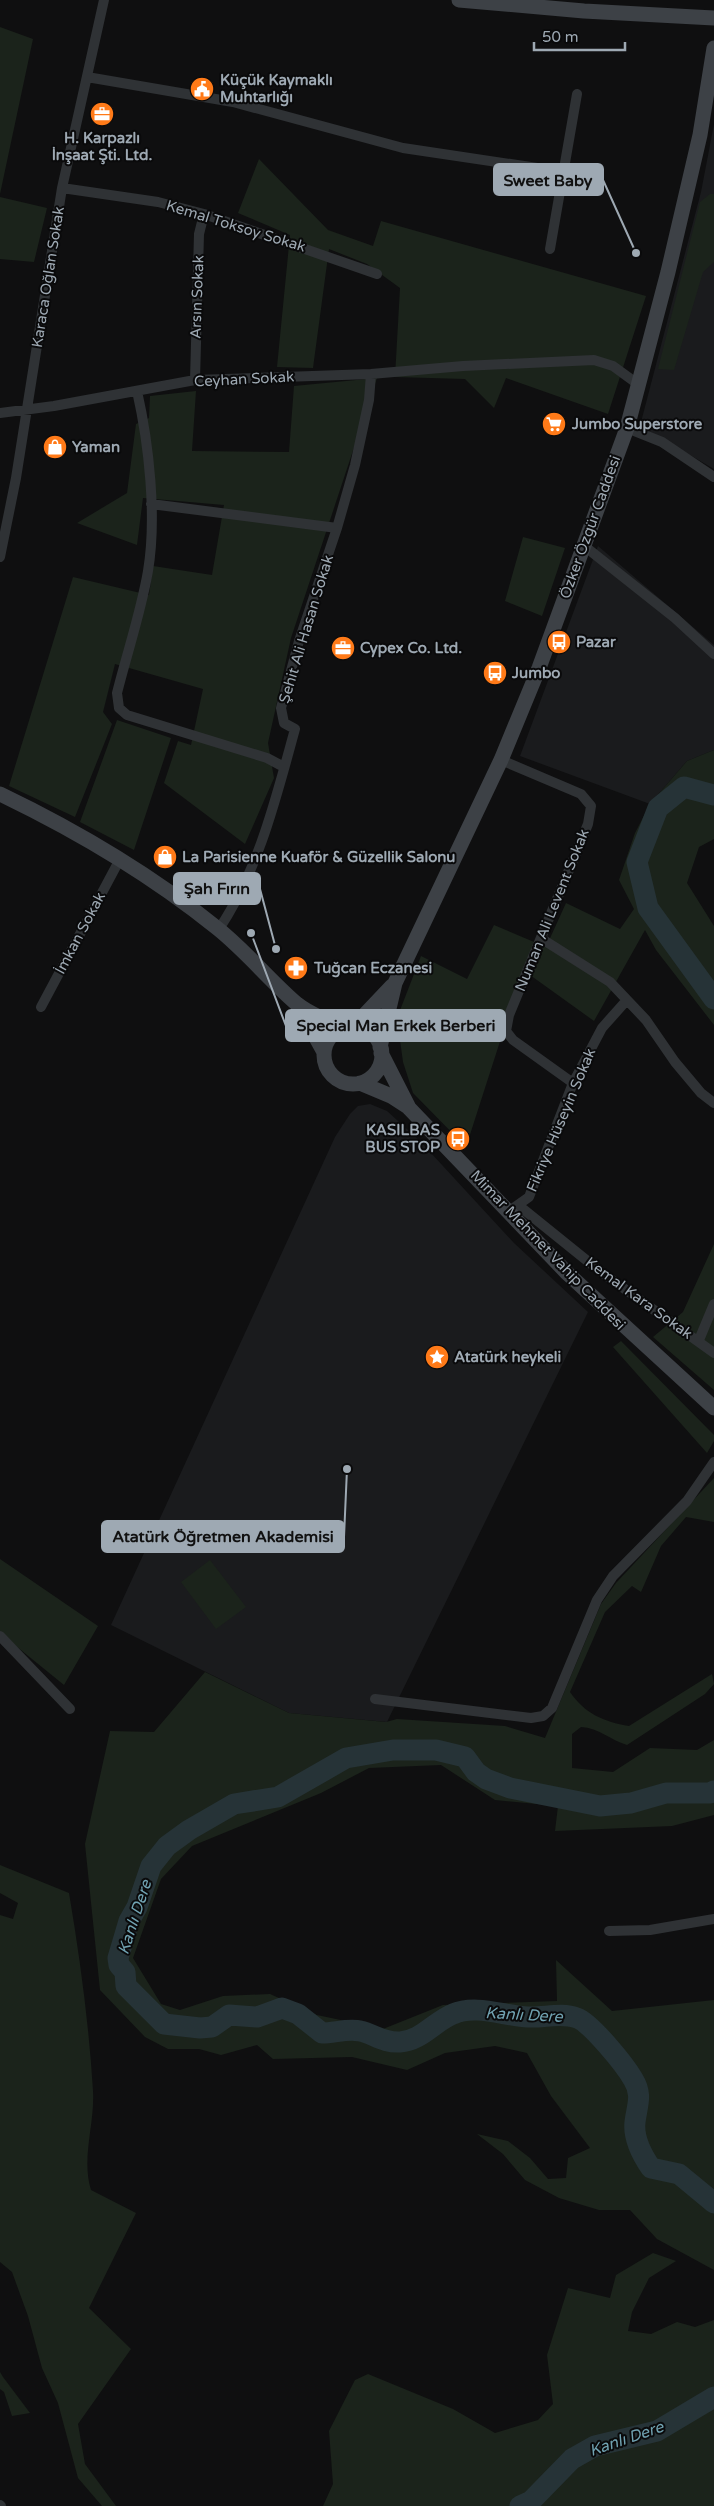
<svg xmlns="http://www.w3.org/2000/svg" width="714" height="2506" viewBox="0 0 714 2506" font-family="'Varela Round',sans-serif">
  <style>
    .built { fill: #1a1b1d }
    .green { fill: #1b231b }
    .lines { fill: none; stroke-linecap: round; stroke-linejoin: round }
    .river { stroke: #263337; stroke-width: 21 }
    .street { stroke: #2f3235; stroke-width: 10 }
    .secondary { stroke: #3d4146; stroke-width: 15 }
    .labels { text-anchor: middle; stroke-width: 4; stroke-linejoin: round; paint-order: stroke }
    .poi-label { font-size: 15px; font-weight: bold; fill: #9ea9b3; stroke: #0a0a0b; text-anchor: start }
    .street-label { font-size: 15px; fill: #9ea9b3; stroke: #0a0a0b }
    .water-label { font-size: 16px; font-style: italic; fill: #71a3b2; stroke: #0a0a0b }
    .leader { fill: none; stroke: #9ea9b3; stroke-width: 2 }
    .callout-dot { fill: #9ea9b3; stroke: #0a0a0b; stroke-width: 2 }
    .callout { fill: #9ea9b3; stroke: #9ea9b3; stroke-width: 2 }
    .callout-label { font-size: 16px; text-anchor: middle; font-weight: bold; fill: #111 }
  </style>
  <rect width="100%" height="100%" fill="#0f0f10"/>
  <!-- built -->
  <path class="built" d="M714,124V469L640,426L701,192Z
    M598,546L714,645V750L687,761L650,804L520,756Z
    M370,1104L387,1111L419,1140L514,1243L588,1312L387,1722L289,1713L111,1625L335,1137L350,1114L358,1106Z"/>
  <!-- green -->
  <path class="green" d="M0,27L33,39L0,194Z
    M259,159L328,230L373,246L381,221L646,296L608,414L506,378L494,408L465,379L395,377L400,288L367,264L329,249L313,368L277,367L290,235L238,213Z
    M710,194H714V262L703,272L674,370L658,369L700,202Z
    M0,197L47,208L34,262L0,259Z
    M377,378L291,638L268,743L274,778L245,844L164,783L178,741L191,745L203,689L115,664L103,712L112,724L75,817L9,786L73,577L149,595L153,566L212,575L224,505L143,498L137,545L77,523L127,493L136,424L149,418L150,396L196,391L192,451L289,452L294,386Z
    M523,537L565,548L542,616L505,601Z
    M117,720L171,738L134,850L80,822Z
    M714,750V839L699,847L687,883L714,926V1025L656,950L645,930L594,1021L523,970L466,1147L413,1093L403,1062L397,1018L421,956L467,979L494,925L546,947L566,903L620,929L634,909L619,880L635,833L650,804L687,761Z
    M714,1244V1390L653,1337L683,1312Z
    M621,1341L714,1435V1441L707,1453L613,1347Z
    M714,1478V1522L686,1517L661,1546L641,1592L632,1586L605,1612L570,1692C584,1713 604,1722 629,1726L712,1674L714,1684L705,1694L627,1745C610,1740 599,1728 581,1727L572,1734V1768L613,1772L650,1748L697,1750L714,1740V1815L672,1826L555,1831L558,1806L495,1800L441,1765L369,1768L321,1793L192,1846L161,1879L133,1958L161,2004L180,2010L223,1996L270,1994L317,2015L383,2029L443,2005L557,2001L556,1960L612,2011L714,2000V2270L657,2239L630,2210H599L559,2198L525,2180L503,2154L477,2134L508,2141L530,2158L548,2179L566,2178L568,2158L590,2148L551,2096L527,2053L495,2046L445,2053L407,2070L352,2057L273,2059L257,2045L221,2055L199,2049H168L145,2037L100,1990L85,1844L110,1731L154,1732L205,1672L289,1713L386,1722L397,1719L505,1726L545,1738L601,1604L616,1583Z
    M0,1559L98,1626L64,1685L0,1633Z
    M210,1560L246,1607L216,1629L181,1582Z
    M0,1865L69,1893C80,1958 89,2025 93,2091C95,2124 81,2158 91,2190L136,2213L89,2308L131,2349L78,2424L85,2464L116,2506H102L78,2478L58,2403L42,2368L28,2316L12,2272L0,2262V1915L13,1919L18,1903L0,1893Z
    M653,2253L676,2261L649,2278L632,2312L628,2331L651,2334L677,2322L695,2327L714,2320V2506H323L333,2484L329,2431L355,2380L368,2374L453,2409L495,2433L538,2420L553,2404L547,2355L568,2288L610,2298L616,2275Z
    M0,2372L3,2377L30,2413L12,2416L4,2392L0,2389Z"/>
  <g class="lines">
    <!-- river -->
    <path class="river" d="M714,795L684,787L658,808L637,862L648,908L714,999
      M714,1791L710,1793H666L631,1803L600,1806L510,1788L486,1779L476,1772L465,1757L436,1750H393L346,1758L278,1797L234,1804L189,1830L167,1846L151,1866L137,1907L129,1921L118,1958L119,1965L125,1972L126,1986L164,2024L200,2028L212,2027L229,2015L257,2017L282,2008L298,2014L322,2033C334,2033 349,2028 360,2031C374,2034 383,2043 400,2042C421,2041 435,2021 453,2014C476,2004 504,2016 528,2017C544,2018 561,2012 577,2018C591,2023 625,2065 633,2079C643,2095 637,2105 635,2122C633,2139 642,2155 651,2168L679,2174L714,2203
      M520,2506L531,2501L572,2459L595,2446L657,2431L714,2397"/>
    <!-- street -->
    <path class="street" d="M87,77L233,102L403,148L564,172
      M62,188L158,202L204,214L377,274
      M550,249L577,94
      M195,380L199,234L204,214
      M137,391C149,444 157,517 148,571C141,612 127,653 117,693L119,708L127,715L267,758L284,767
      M0,413L54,406L195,380L371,374L463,366L594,360L613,366L639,385
      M627,428L662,442L714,477
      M151,504L337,528
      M583,545L675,618L714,654
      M0,557L16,478L62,188L104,0
      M501,760L581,794L591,806L588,824L509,1015L506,1031L513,1040L573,1083
      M219,929C259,869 276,798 295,729L284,723L281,708L299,641L337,528L355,465L369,400L371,374
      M542,939L610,982L646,1020L675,1062L701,1093L714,1103
      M41,1007L120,859
      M518,1205L601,1272L714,1353
      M508,1212L529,1197L573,1083L602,1028L626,1001
      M699,1340L714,1304
      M0,1636L70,1709
      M375,1699L531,1718L543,1716L552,1708L597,1600L613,1576L687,1501L714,1462
      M609,1931L650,1930L714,1919
      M0,2505L1,2506"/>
    <!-- secondary -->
    <path class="secondary" d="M459,0L584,11L714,18
      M0,794C77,831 150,874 217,928C246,951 269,980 297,1004C311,1015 329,1021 345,1027
      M298,1005L324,1052
      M354,1026L392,986
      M324 1055a29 29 0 1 1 58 0a29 29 0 1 1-58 0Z
      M380,1047L395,983L501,760L539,668L627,428L668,272L700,135L714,48
      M381,1053L408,1106
      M360,1083L391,1096L408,1107L567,1273L714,1408"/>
  </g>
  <!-- icons -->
  <defs>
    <g id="civic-disc" transform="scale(1.25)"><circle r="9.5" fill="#ff7a18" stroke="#0a0a0b"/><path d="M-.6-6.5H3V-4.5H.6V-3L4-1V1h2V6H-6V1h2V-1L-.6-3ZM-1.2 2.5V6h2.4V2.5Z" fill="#fff"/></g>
    <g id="office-disc" transform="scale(1.25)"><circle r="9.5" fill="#ff7a18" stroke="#0a0a0b"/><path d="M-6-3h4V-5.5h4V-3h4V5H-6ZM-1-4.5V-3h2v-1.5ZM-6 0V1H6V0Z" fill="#fff"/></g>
    <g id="supermarket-disc" transform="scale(1.25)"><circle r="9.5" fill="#ff7a18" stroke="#0a0a0b"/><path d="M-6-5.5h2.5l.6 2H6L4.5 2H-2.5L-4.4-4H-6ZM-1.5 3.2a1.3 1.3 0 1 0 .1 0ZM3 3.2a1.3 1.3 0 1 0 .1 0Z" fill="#fff"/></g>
    <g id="shop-disc" transform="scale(1.25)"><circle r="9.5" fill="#ff7a18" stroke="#0a0a0b"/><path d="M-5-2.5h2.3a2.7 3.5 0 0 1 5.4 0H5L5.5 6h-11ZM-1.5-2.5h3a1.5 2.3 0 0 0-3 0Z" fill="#fff"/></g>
    <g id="bus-disc" transform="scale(1.25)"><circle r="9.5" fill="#ff7a18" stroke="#0a0a0b"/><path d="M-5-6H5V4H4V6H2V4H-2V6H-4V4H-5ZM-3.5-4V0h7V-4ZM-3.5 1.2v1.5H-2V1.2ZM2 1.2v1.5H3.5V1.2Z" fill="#fff"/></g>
    <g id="pharmacy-disc" transform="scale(1.25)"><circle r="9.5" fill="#ff7a18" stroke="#0a0a0b"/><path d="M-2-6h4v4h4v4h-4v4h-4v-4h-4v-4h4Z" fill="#fff"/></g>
    <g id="sight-disc" transform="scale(1.25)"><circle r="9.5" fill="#ff7a18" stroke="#0a0a0b"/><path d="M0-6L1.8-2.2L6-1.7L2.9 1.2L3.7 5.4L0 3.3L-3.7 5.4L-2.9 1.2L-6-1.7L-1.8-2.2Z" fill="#fff"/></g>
  </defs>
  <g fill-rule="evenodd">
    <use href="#civic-disc" x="202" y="89"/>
    <use href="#office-disc" x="102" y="114"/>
    <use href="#supermarket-disc" x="554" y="424"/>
    <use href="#shop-disc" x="55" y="447"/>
    <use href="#bus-disc" x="559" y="642"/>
    <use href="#office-disc" x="343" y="648"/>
    <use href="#bus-disc" x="495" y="673"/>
    <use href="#shop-disc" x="165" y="857"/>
    <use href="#pharmacy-disc" x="296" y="968"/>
    <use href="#bus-disc" x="458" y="1139"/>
    <use href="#sight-disc" x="437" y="1357"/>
  </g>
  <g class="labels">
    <!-- poi labels -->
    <g class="poi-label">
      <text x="220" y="85">Küçük Kaymaklı<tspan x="220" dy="17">Muhtarlığı</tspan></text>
      <text x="102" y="143" text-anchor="middle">H. Karpazlı<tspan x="102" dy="17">İnşaat Şti. Ltd.</tspan></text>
      <text x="572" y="429">Jumbo Superstore</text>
      <text x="72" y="452">Yaman</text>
      <text x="576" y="647">Pazar</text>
      <text x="360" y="653">Cypex Co. Ltd.</text>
      <text x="512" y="678">Jumbo</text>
      <text x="182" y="862">La Parisienne Kuaför &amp; Güzellik Salonu</text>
      <text x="314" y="973">Tuğcan Eczanesi</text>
      <text x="440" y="1135" text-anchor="end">KASILBAS<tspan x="440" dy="17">BUS STOP</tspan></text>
      <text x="454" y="1362">Atatürk heykeli</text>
    </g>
    <!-- street labels -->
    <g class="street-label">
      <text transform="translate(236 226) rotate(17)" y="5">Kemal Toksoy Sokak</text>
      <text transform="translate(48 277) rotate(-81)" y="5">Karaca Oğlan Sokak</text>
      <text transform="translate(197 297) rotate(-88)" y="5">Arsın Sokak</text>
      <text transform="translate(244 379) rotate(-3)" y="5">Ceyhan Sokak</text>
      <text transform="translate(590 527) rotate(-70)" y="5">Özker Özgür Caddesi</text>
      <text transform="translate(306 629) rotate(-73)" y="5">Şehit Ali Hasan Sokak</text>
      <text transform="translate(552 910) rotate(-68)" y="5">Numan Ali Levent Sokak</text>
      <text transform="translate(80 933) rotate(-62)" y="5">İmkan Sokak</text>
      <text transform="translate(561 1120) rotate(-67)" y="5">Fikriye Hüseyin Sokak</text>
      <text transform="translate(548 1250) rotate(46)" y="5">Mimar Mehmet Vahip Caddesi</text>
      <text transform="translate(639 1298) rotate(36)" y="5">Kemal Kara Sokak</text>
    </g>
    <!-- water labels -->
    <g class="water-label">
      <text transform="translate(134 1917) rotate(-72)" y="6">Kanlı Dere</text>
      <text transform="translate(524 2014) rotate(3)" y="6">Kanlı Dere</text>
      <text transform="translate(626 2438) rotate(-19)" y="6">Kanlı Dere</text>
    </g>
  </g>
  <!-- callouts -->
  <path class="leader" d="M636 253L603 180M276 949L260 889M251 933L286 1026M347 1469L344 1537"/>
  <g class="callout-dot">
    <circle cx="636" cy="253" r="5"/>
    <circle cx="276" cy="949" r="5"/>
    <circle cx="251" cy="933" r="5"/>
    <circle cx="347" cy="1469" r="5"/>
  </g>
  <g class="callout">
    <rect x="494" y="164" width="109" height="31" rx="5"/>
    <rect x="174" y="873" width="86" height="31" rx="5"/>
    <rect x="286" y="1010" width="219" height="31" rx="5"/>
    <rect x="102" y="1521" width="242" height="31" rx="5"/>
  </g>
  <g class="callout-label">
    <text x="548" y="186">Sweet Baby</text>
    <text x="217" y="894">Şah Fırın</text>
    <text x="396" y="1031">Special Man Erkek Berberi</text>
    <text x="223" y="1542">Atatürk Öğretmen Akademisi</text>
  </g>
  <!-- scale -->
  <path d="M534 42v8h91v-8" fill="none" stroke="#9ea9b3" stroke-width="2.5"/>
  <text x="542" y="42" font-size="15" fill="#9ea9b3" stroke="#0a0a0b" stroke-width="4" paint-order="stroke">50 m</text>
</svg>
